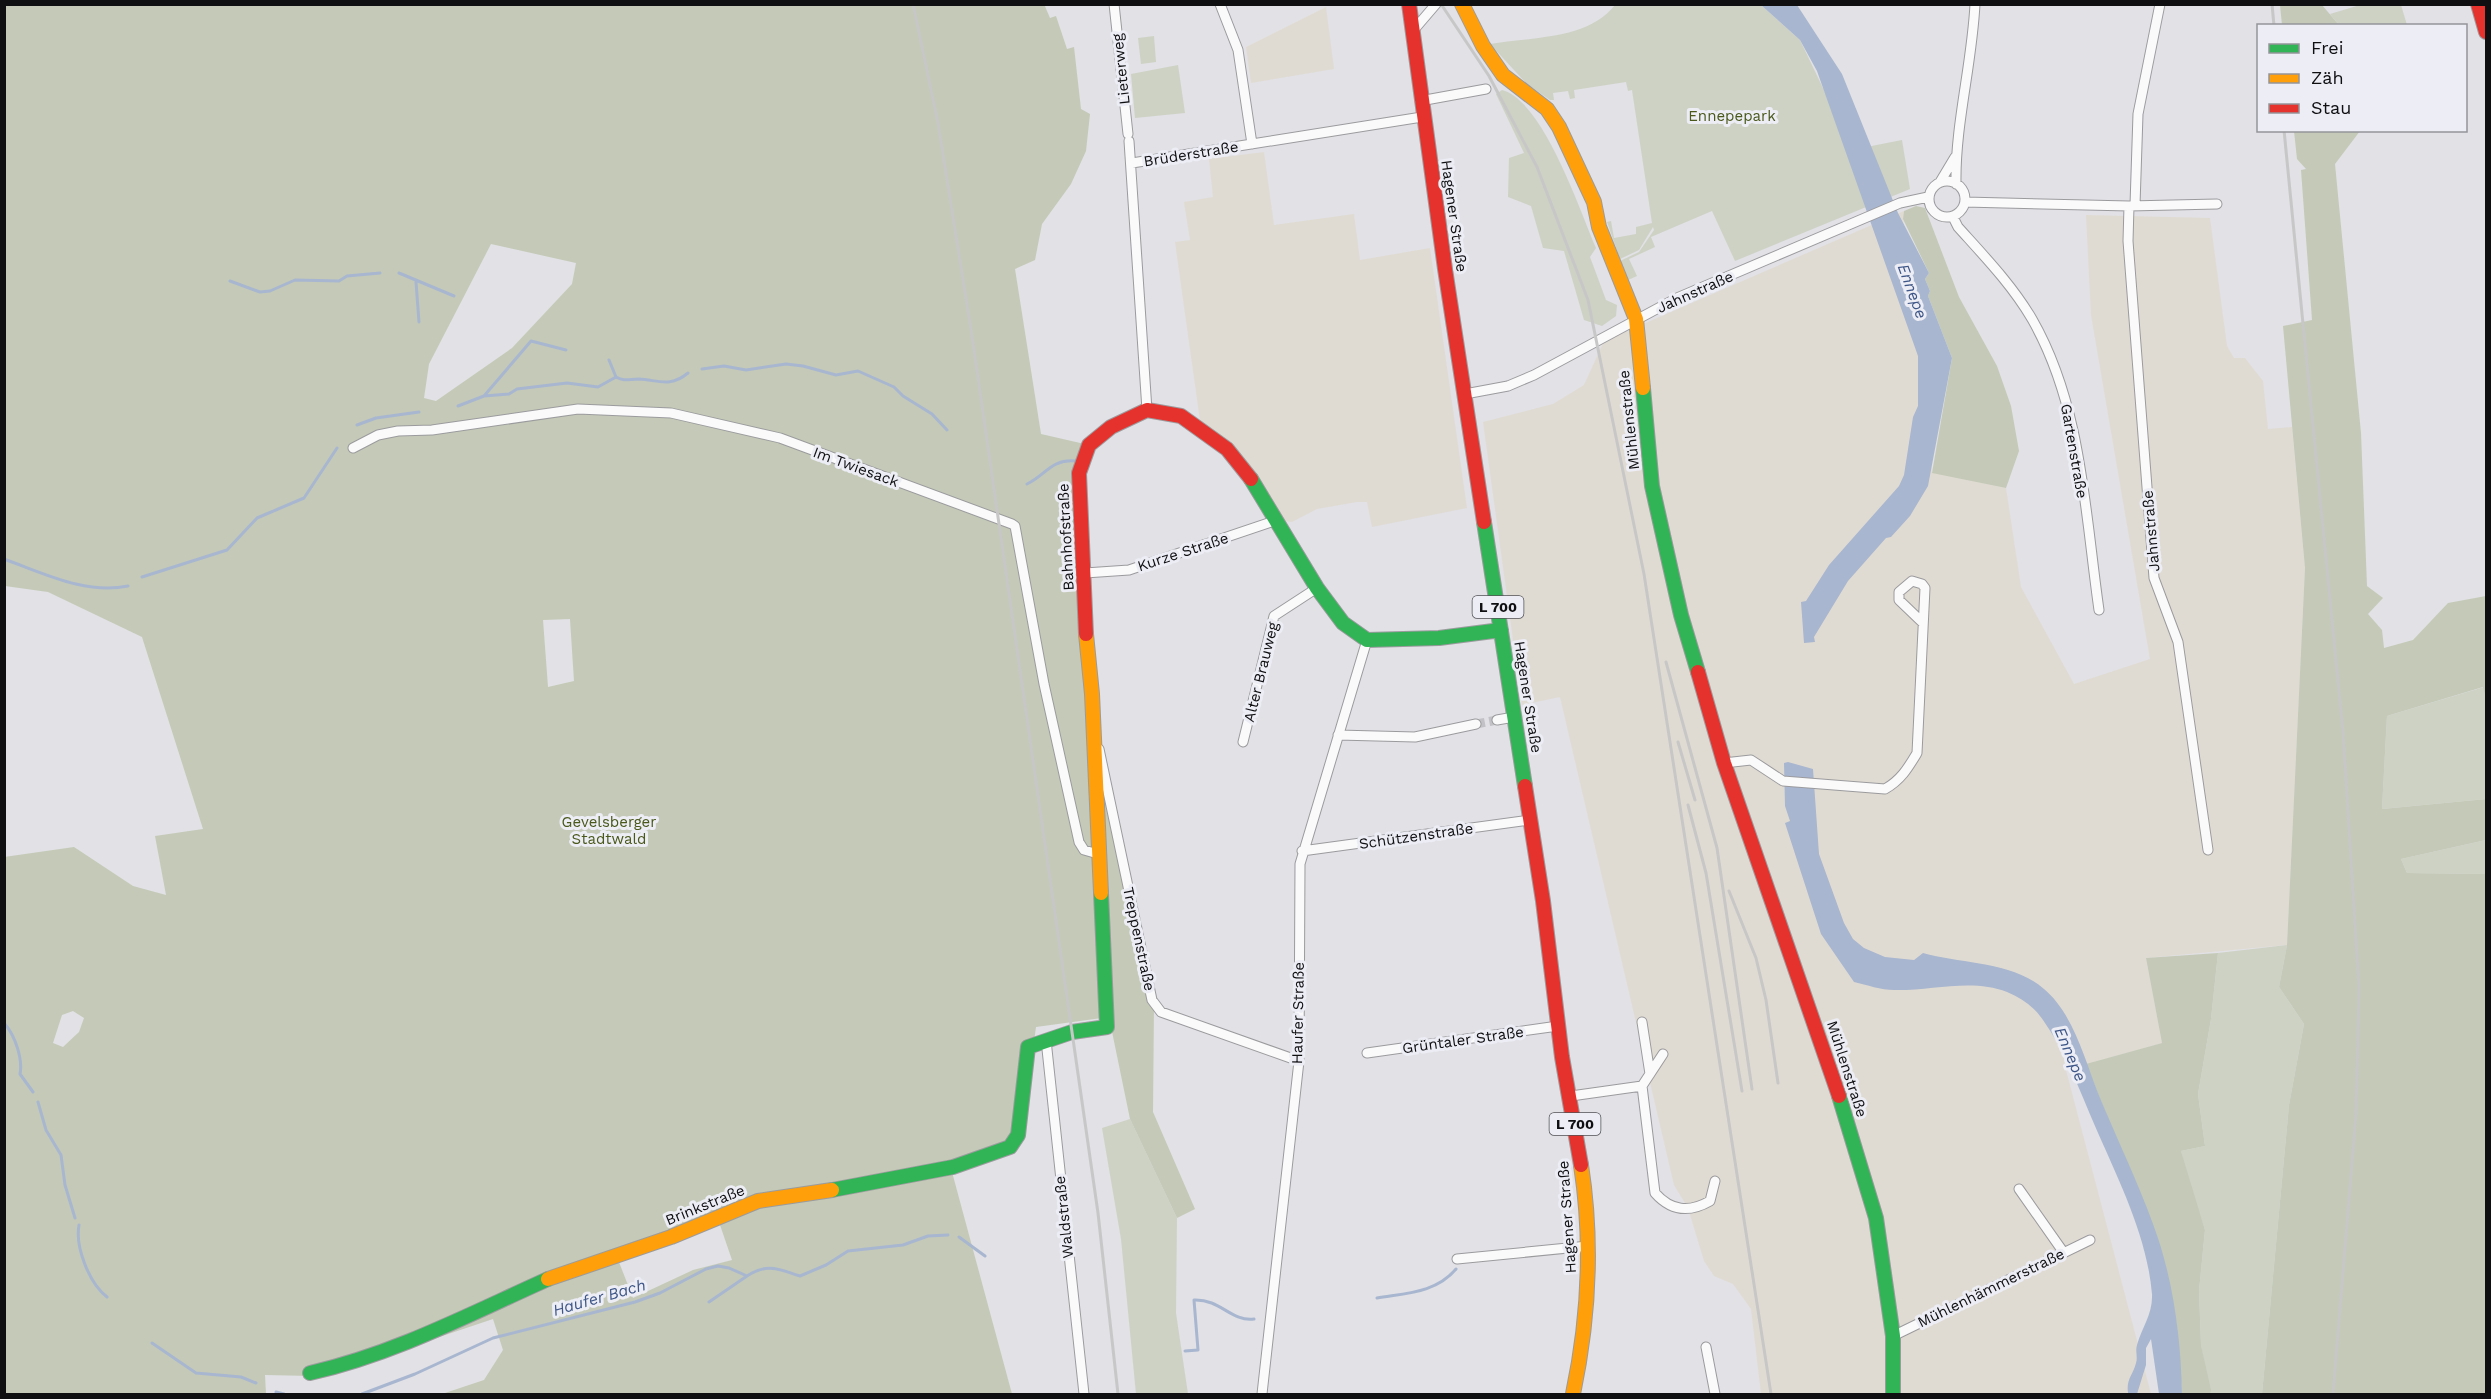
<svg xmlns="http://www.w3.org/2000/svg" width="2491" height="1399" viewBox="0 0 2491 1399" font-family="'Work Sans',sans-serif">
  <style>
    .industrial { fill: #e0dbd2 }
    .green { fill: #ced2c4 }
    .forest { fill: #c4cab7; fill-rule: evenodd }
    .water { fill: #a8b6d0 }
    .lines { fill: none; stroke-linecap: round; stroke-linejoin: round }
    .stream { stroke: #a8b6d0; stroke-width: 3 }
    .street-tunnel { stroke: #c2c2c6; stroke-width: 9; stroke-dasharray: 9 4.5; stroke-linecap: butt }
    .street-casing { stroke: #9b9b9e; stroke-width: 11 }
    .fast-casing { stroke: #9b9b9e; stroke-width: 16 }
    .slow-casing { stroke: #9b9b9e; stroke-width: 16 }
    .jam-casing { stroke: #9b9b9e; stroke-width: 16 }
    .street { stroke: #fafafb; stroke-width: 9 }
    .fast { stroke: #30b455; stroke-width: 14 }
    .slow { stroke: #ff9f0a; stroke-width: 14 }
    .jam { stroke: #e5322d; stroke-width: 14 }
    .rail { stroke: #c7c7c7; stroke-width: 3 }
    .labels { text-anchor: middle; stroke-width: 6; stroke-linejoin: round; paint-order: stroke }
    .shield { fill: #ecedf5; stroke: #515256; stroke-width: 1.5 }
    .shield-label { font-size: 14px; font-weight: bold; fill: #0f0f12 }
    .street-label { font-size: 15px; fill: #0f0f12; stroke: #ecedf5 }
    .park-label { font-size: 15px; fill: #4a581a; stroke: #ecedf5 }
    .water-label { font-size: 16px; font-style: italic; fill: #3d5587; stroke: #ecedf5 }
  </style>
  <rect width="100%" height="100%" fill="#e1e1e6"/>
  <!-- industrial -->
  <path class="industrial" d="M1326,7L1334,69L1251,83L1246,47Z
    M1264,152L1274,225L1354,214L1360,260L1430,248L1467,508L1372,527L1367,502H1357L1317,509L1292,522L1277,520L1201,428L1175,242L1190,240L1184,202L1213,197L1209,159Z
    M1904,211L1903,219L1932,472L2006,488L2021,587L2074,684L2150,659L2091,315L2086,215L2210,218L2227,346L2234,358H2245L2263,381L2268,429L2292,427L2305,568L2287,945L2146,958L2162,1043L2066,1070L2151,1394H1761L1751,1309L1733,1284L1714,1276L1704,1261L1688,1208L1674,1185L1560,697L1522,705L1483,422L1553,404L1584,385L1604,341Z"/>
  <!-- green -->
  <path class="green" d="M1615,5H1761L1800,40L1833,109L1846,151L1902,140L1910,189L1735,261L1712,211L1651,237L1655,247L1629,259L1637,276L1628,280L1620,261L1639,252L1654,230L1653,227L1639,250L1620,259L1607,222L1611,221L1614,238L1636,234V227L1652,223L1632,90L1628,91L1626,82L1574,90L1575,98L1570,99L1568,91L1553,93L1554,100H1550L1527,84L1490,44C1530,37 1588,40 1615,5Z
    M2360,5H2401L2407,25H2339L2330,14Z
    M1154,36L1156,62L1141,64L1138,38Z
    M1178,65L1185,113L1135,118L1131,74Z
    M1502,90C1543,101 1578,206 1596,248L1590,257L1606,300L1617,305L1616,316L1602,326L1584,320L1564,251L1543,248L1531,206L1508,197L1509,158L1524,153L1496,94Z
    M2484,687L2486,699V799L2382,809L2387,716Z
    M2486,840V874L2407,873L2401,859Z
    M2287,945L2279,987L2304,1024L2289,1105L2262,1394H2210L2201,1345L2199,1291L2205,1230L2185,1171L2181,1151L2205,1146L2198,1094L2211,1019L2218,953Z
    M1130,1119L1177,1218L1176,1313L1188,1394H1136L1121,1239L1102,1128Z"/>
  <!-- forest -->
  <path class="forest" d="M1044,4L1050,18L1056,16L1067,49L1074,47L1081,109L1090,114L1086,151L1071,184L1042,224L1035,260L1015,269L1041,434L1089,445L1082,459L1093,720L1154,1003L1153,1112L1195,1209L1177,1218L1130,1119L1109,1017L1036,1027L1021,1136L952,1172L1012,1394H442L484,1380L503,1350L493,1319L347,1368L312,1376L265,1375L266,1394H5L4,857L74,847L133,886L166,895L155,836L203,829L142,637L48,592L5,586V5ZM491,244L576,263L572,284L512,348L436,401L424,398L429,364ZM570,619L574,681L548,687L543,620ZM73,1011L84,1018L79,1032L63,1047L53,1043L62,1015ZM719,1222L732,1260L693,1270L633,1298L617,1257Z
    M2280,5H2322L2339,25H2282Z
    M2294,131H2360L2335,164L2361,433L2367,586L2383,598L2368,614L2382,630L2384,648L2413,640L2448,603L2486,596V699L2483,687L2387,716L2382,809L2486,799V840L2401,859L2407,873L2486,874V1394H2262L2289,1105L2304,1024L2279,987L2287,945L2305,568L2283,326L2312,320L2301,170L2306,169L2297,159Z
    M1916,206L1925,208L1959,297L1997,366L2011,406L2019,451L2006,488L1932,473L1952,358L1928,296L1930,291L1925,279L1929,273L1903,219L1904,211Z
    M2218,953L2211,1019L2198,1094L2205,1146L2181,1151L2205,1230L2199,1291L2201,1345L2211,1390L2210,1394H2182L2176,1320L2160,1248L2086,1064L2162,1043L2146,958Z"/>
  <!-- water -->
  <path class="water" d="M1761,5H1797L1842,74L1898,213L1929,273L1925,279L1930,291L1928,296L1952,358L1928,486L1910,516L1891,537L1886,538L1848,581L1814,637L1815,642L1804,643L1801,602L1806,601L1829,565L1899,486L1904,475L1913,417L1918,406V356L1817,71L1800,40Z
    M1788,762L1813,769L1819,854L1844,923L1853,939L1864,948L1885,957L1914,960L1923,953C1961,964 2012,961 2044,989C2073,1013 2085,1060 2098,1093C2116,1137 2137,1180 2153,1224C2173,1277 2181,1338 2182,1394H2159L2151,1339L2146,1348V1365L2137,1394L2128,1393C2126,1379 2133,1375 2136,1363C2138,1357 2135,1351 2137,1345C2142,1327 2153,1314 2152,1294C2147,1235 2118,1179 2095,1126C2080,1091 2065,1051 2043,1020C2034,1007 2022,998 2007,992C1972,978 1931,991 1894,990C1881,990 1867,985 1854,982L1821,934L1785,823L1790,821L1785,806L1784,763Z"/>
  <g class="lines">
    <!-- stream -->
    <path class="stream" d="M399,273L454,296
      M230,281L260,292L270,291L295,280L339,281L347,276L380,273
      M416,282L419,322
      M609,360L616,377
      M702,369L724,366L746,370L786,364L803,366L836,375L858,371L894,387L903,396L932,414L947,430
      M484,396L531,341L566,350
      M458,406L484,396L509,394L517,389L567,383L598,387L616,377C625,382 629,379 639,379C658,380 670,388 688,373
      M357,425L376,418L419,412
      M1027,484C1046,475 1051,459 1075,461
      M4,559C43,573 86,595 128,586
      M142,577L227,550L257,518L304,498L337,448
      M4,1023C15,1035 23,1059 20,1074L33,1092
      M38,1102L46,1130L61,1155L65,1185L75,1218
      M79,1225C75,1247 89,1283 107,1297
      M959,1237L985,1256
      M1377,1298C1406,1293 1436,1293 1456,1269
      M709,1302L747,1276
      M152,1343L196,1373L241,1377L256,1383
      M1185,1351L1198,1350L1194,1300C1221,1299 1231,1322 1254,1319
      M276,1392L284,1394
      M362,1394L415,1374L493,1338L635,1302L660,1293L706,1269L718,1266L729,1268L747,1276C768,1262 780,1270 800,1276L826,1265L848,1251L903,1245L928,1236L948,1235"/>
    <!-- street-tunnel -->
    <path class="street-tunnel" d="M1476,724L1497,720"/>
    <!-- street casing -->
    <g class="street-casing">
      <path id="street" d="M1114,4L1128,134
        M1220,4L1238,50L1252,144
        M1412,32L1436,4
        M1420,101L1486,89
        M1129,141L1147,410
        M1132,163L1422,117
        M1929 199a18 18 0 1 1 36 0a18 18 0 1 1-36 0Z
        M1940,182L1955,157
        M1956,184C1955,124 1972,65 1975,4
        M1965,202L2129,206L2217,204
        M2135,205L2138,114L2160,4
        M2129,206L2128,241L2154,578L2178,642L2208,850
        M1953,217L1958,227C1985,257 2012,285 2032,319C2082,406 2085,513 2099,610
        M1465,394L1508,386L1534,375L1677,298L1900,203L1928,197
        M353,448L378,435L398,431L432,430L578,409L671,413L780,438L1012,524L1015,526L1044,684L1079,842L1084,850L1098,854
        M1085,573L1129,570L1277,520
        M1497,720L1514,717
        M1338,735L1415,737L1476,724
        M1243,742L1274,616L1317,588
        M1099,749L1152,1000L1161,1012L1299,1061
        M1724,763L1751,760L1783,781L1885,789C1901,780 1908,768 1917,753L1925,588L1922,584L1912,581L1899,592V600L1923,623
        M1302,851L1530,820
        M1642,1022L1650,1074
        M1046,1040L1084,1394
        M1367,1053L1558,1026
        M1663,1054L1642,1086L1655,1193C1671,1211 1689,1213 1710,1201L1715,1181
        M1571,1096L1642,1086
        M2019,1189L2064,1253
        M1457,1259L1588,1246
        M1893,1336L2090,1240
        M1706,1347L1715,1394
        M1262,1394L1299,1061L1300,864L1367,640"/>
    </g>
    <!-- fast casing -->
    <g class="fast-casing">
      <path id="fast" d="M1643,388L1652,486L1681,615L1698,672
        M1251,479L1317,588L1343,623L1367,640L1439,638L1501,630
        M1484,522L1525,786
        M1839,1096L1876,1218L1893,1336V1394
        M832,1190L953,1167L1010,1147L1018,1135L1028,1047L1072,1032L1107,1027L1101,893
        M310,1373C394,1354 470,1314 548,1279"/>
    </g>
    <!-- slow casing -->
    <g class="slow-casing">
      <path id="slow" d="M1462,4L1483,46L1503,75L1547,109L1559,127L1594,202L1599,227L1636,319L1643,388
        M1086,634L1092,694L1101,893
        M548,1279L671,1237L758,1201L832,1190
        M1573,1394C1589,1318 1593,1242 1581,1165"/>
    </g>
    <!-- jam casing -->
    <g class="jam-casing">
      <path id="jam" d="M1409,4L1445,269L1484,522
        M2478,4L2486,32
        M1086,634L1079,473L1089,445L1111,427L1147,410L1181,416L1227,449L1251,479
        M1698,672L1724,763L1839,1096
        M1525,786L1543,901L1562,1057L1581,1165"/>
    </g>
    <!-- street -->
    <use href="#street" class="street"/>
    <!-- fast -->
    <use href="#fast" class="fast"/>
    <!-- slow -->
    <use href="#slow" class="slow"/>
    <!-- jam -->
    <use href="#jam" class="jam"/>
    <!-- rail -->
    <path class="rail" d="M913,4L938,123L972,336L1098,1213L1118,1394
      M1441,4L1489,76L1537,167L1588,300L1644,574L1771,1394
      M2272,4L2274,26
      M2284,130L2343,732L2359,988L2356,1114L2333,1394
      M1666,662L1717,848L1752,1089
      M1678,742L1695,800
      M1688,805L1706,873L1742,1091
      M1729,891L1756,958L1766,1000L1778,1083"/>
  </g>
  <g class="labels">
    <!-- shield labels -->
    <g class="shield">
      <rect x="1472.5" y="596" width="51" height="22" rx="4.5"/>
      <rect x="1549.5" y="1113" width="51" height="22" rx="4.5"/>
    </g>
    <g class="shield-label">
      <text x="1498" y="612">L 700</text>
      <text x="1575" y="1129">L 700</text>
    </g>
    <!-- street labels -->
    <g class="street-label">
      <text transform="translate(1121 69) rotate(-96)" y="5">Lieterweg</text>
      <text transform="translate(1191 154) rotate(-9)" y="5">Brüderstraße</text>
      <text transform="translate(1454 216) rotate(82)" y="5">Hagener Straße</text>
      <text transform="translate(1695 292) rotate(-24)" y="5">Jahnstraße</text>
      <text transform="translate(1629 420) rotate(-96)" y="5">Mühlenstraße</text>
      <text transform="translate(2074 451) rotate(80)" y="5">Gartenstraße</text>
      <text transform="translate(856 467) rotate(20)" y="5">Im Twiesack</text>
      <text transform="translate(2151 531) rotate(-95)" y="5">Jahnstraße</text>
      <text transform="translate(1066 537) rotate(-93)" y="5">Bahnhofstraße</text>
      <text transform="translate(1183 552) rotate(-18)" y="5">Kurze Straße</text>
      <text transform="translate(1261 672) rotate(-76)" y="5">Alter Brauweg</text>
      <text transform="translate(1528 697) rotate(81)" y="5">Hagener Straße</text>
      <text transform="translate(1416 836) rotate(-8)" y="5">Schützenstraße</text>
      <text transform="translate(1139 939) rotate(78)" y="5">Treppenstraße</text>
      <text transform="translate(1298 1013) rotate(-89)" y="5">Haufer Straße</text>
      <text transform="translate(1463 1040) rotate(-8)" y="5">Grüntaler Straße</text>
      <text transform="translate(1847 1069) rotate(72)" y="5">Mühlenstraße</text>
      <text transform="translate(705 1205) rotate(-22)" y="5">Brinkstraße</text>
      <text transform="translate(1064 1217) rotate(-96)" y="5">Waldstraße</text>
      <text transform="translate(1567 1217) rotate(-94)" y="5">Hagener Straße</text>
      <text transform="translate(1991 1288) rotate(-26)" y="5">Mühlenhämmerstraße</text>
    </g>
    <!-- park labels -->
    <g class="park-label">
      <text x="1732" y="121">Ennepepark</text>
      <text x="609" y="827">Gevelsberger<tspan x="609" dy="17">Stadtwald</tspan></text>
    </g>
    <!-- water labels -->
    <g class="water-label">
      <text transform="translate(1913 291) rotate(70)" y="6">Ennepe</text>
      <text transform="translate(2071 1054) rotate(67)" y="6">Ennepe</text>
      <text transform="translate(599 1297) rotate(-16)" y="6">Haufer Bach</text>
    </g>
  </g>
  <!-- border -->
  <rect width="2491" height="1399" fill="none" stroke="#0f0f12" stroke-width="12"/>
  <!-- legend -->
  <rect x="2257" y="24" width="210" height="108" fill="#ecedf5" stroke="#94949a" stroke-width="1.5"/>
  <rect x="2269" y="44" width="30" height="9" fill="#30b455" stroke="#94949a" stroke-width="1.5"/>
  <text x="2311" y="54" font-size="18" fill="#0f0f12">Frei</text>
  <rect x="2269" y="74" width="30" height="9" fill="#ff9f0a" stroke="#94949a" stroke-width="1.5"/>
  <text x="2311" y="84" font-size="18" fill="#0f0f12">Zäh</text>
  <rect x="2269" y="104" width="30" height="9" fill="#e5322d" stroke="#94949a" stroke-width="1.5"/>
  <text x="2311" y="114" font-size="18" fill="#0f0f12">Stau</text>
</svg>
